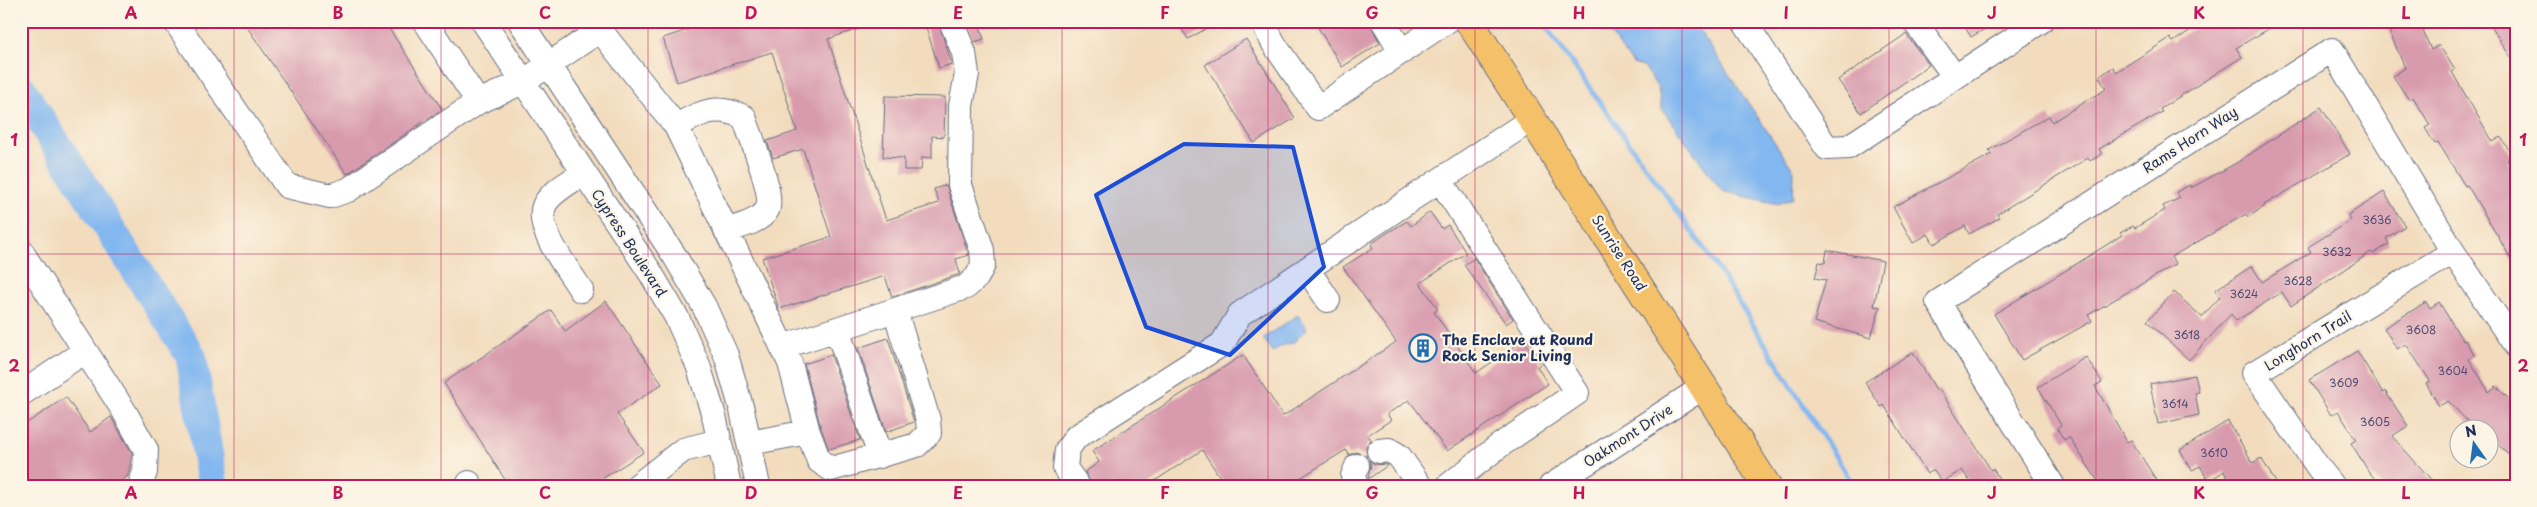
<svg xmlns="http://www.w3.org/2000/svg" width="2537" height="507" viewBox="0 0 2537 507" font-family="'Playpen Sans',sans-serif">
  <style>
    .water { fill: #82b7f0; stroke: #4e73a7 }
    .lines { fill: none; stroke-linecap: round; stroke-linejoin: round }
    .stream { stroke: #82b7f0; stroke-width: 5 }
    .river { stroke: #82b7f0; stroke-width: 31 }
    .building { fill: #d89bae }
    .minor-casing { stroke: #666c7f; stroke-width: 26 }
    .major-casing { stroke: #666c7f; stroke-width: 30 }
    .minor { stroke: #fff; stroke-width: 24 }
    .major { stroke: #f4c16a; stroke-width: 28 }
    .marked { fill: #1d4ed8; fill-opacity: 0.2; stroke: #1d4ed8; stroke-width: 4; stroke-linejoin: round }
    .grid { fill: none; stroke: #c2185b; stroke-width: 1; stroke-opacity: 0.55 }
    .labels { text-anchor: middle; stroke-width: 4.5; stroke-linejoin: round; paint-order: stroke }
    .number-label { font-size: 11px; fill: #4a4a72 }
    .street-label { font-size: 14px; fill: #1b2f5e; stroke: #fcf5e5 }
    .poi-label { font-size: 14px; font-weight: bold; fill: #1b2f5e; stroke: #fcf5e5; text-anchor: start }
    .neatline { fill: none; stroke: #c2185b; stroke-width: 2 }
    .grid-label { font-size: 16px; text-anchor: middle; font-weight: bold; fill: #c2185b }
  </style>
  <rect width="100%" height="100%" fill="#fcf5e5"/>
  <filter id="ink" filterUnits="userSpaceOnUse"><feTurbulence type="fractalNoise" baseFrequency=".02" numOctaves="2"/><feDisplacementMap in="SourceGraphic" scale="10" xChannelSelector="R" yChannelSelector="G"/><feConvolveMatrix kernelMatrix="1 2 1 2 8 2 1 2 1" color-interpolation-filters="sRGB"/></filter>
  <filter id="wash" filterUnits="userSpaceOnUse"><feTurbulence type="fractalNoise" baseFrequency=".0096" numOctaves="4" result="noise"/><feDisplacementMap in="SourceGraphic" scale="20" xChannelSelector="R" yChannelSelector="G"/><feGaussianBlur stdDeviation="1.12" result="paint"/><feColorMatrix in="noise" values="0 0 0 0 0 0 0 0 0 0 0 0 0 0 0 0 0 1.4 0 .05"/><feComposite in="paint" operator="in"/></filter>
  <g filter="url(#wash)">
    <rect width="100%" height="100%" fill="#f2dcbd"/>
    <!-- water -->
    <path class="water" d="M1601,21H1693L1794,171L1793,198L1778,204L1722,191L1662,109L1658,88L1644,67L1633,64Z
      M1298,315L1307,329L1293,343L1283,345L1272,352L1263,338Z"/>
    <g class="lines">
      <!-- stream -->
      <path class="stream" d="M1542,21L1715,264L1854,486"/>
      <!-- river -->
      <path class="river" d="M21,89L191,356L213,486"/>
    </g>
    <g id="blocks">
      <!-- building -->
      <path class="building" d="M243,21H384L442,109L347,174Z
        M715,21H873V24L828,39L886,220L939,203L934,189L946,185L968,253L969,255L956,259L960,274L892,297L885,276L779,309L762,258L831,237L803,149L773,158L767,141L797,131L772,52L677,82L663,38Z
        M924,21H938L952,64L939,68Z
        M966,21H978L984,39L974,42Z
        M1177,21H1219L1188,39Z
        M1314,21H1369L1380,43L1342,67Z
        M1961,21H1999L1971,37Z
        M2204,21H2282L2236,48L2242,57L2160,109L2162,112L2099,149L2102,154L2090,161L2088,158L1997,214L1999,218L1969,234L1965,226L1934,244L1928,234L1913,243L1893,207L1992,154L1989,150L2049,116L2052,122L2106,89L2099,77L2113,67L2116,72L2170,38L2173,42Z
        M2385,21H2419L2431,50L2439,45L2455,70L2452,72L2493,142L2501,137L2513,157L2507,160L2516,176V267L2467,185L2465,186L2438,142L2435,144L2425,128L2430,125L2413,97L2409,100L2393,76L2405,68Z
        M2488,21H2516V66Z
        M1906,34L1929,65L1861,113L1838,80Z
        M1246,39L1295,118L1254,143L1205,65Z
        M885,96L945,97L944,137L932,136V158L922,157L921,170H904V158L883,157Z
        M2321,107L2350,154L2264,205L2265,206L2248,217L2246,214L2171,257L2176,264L2088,315L2092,321L2022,360L1994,314L2078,263L2122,235L2120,233L2133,226L2135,228L2165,210L2163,206L2180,198L2176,192L2190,185L2191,188L2238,162Z
        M2384,192L2405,226L2386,238L2389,244L2373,254L2371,252L2291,306L2282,292L2236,321L2231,314L2189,360L2147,321L2174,292L2202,317L2220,297L2215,290L2252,266L2262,282L2311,252L2308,247L2351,220L2348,215Z
        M1430,212L1442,229L1448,225L1466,253L1420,283L1438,309L1434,312L1476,373L1524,340L1540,364L1537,367L1548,384L1447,451L1409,400L1387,414L1391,420L1368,435L1371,440L1366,446L1367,457L1356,452L1349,455L1346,450L1287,486H1226L1202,450L1147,486H1092L1085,472L1099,462L1092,451L1243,355L1283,416L1396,342L1343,267L1373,248L1371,244L1387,233L1407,221L1411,226Z
        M1827,250L1883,261L1874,306L1880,307L1871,338L1814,322L1826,280L1815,278L1819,262L1825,263Z
        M1474,258L1513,319L1506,324L1464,265Z
        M606,301L662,384L617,414L644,452L591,486H509L444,383L551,310L565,331Z
        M2426,302L2430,308L2439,302L2463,341L2465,340L2474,355L2469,359L2489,392L2496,386L2516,406V460L2490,438V430H2476L2448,401L2439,406L2426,383L2430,381L2406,344L2397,349L2384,328Z
        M888,338L914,422L886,432L858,348Z
        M2357,351L2383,393L2385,391L2408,426L2392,436L2437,486H2381L2369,472L2351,443L2356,440L2338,411L2331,415L2309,380Z
        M1913,352L1937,391L1939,389L1991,470L1993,469L2004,486H1966L1971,483L1962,470L1942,482L1934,470L1927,474L1884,405L1881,407L1865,382Z
        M831,355L860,440L829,449L821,428L804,364Z
        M2086,357L2102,382L2095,386L2127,442L2131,440L2160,486H2101L2069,437L2064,440L2057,428L2061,425L2038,387Z
        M2195,375L2199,392L2195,393L2199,415L2158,424L2150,384Z
        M66,397L90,432L111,417L132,453L128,476L114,486H21V427Z
        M2228,421L2253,463L2261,458L2278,486H2233L2224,471L2209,481L2200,466L2192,470L2180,450Z
        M1369,460L1374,464L1388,465L1368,479L1371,465Z"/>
    </g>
  </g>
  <g filter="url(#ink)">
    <use href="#blocks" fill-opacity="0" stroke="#666c7f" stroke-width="1"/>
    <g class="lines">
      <!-- minor casing -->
      <g class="minor-casing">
        <path id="minor" d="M175,21L287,186L330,196L348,190L478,102L425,21
          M483,21L650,272L677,318L698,365L714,416L729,486
          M520,21L674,255L704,306L726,355L742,410L758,486
          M1262,21L1274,44L1318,108L1447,21
          M1383,21L1402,52
          M1744,21L1827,148L1848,147L2041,21
          M1914,21L1955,77
          M478,102L523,82L600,30L676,126L790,363L808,432L749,443
          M676,126C703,112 715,104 744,117C750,135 775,196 767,210C760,222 737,227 726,231
          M21,251L124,411L146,450L145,472L140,486
          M1307,269L1328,300
          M581,290C569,270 533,227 545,204C552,191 572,181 584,173
          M837,329L880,456
          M782,347L966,287L977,277L983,265L982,250L960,185L961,106L967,74L964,53L951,21
          M21,394L85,351
          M808,432L819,461L831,469L917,445L929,433L928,420L895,310
          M1379,451L1389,450L1399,456L1420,486
          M469,483L471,486
          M637,486L683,450L719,441
          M1078,486L1065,468L1067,450L1076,437L1222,344L1240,314L1440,180
          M1356,486L1353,476L1357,466
          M1448,486L1499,446L1577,393L1440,180L1532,119
          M1551,486L1705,386
          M2053,486L1938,302L2332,50L2453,252L2516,346
          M2333,486L2318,467L2254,373L2453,252"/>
      </g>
      <!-- major casing -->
      <g class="major-casing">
        <path id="major" d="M1469,21L1767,486"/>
      </g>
      <!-- minor -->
      <use href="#minor" class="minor"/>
      <!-- major -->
      <use href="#major" class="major"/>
    </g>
  </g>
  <!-- marked area -->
  <path class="marked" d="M1184,144L1293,147L1324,267L1230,355L1146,327L1096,195Z"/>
  <!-- grid -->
  <path class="grid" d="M234,21V486M441,21V486M648,21V486M855,21V486M1062,21V486M1268,21V486M1475,21V486M1682,21V486M1889,21V486M2096,21V486M2303,21V486M21,254H2516"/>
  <!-- icons -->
  <defs>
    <g id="building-ring" transform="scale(1.4375)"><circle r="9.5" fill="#fcf5e5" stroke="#1f6fb2" stroke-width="1.5"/><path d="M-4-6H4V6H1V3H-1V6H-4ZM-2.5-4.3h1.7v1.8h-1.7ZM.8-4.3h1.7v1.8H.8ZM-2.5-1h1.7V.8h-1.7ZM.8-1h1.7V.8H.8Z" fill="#1f6fb2"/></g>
  </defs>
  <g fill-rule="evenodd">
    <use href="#building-ring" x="1423" y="348"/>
  </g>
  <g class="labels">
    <!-- number labels -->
    <g class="number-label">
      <text x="2377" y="224">3636</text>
      <text x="2337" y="256">3632</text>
      <text x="2298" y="285">3628</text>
      <text x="2244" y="298">3624</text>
      <text x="2421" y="334">3608</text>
      <text x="2187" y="339">3618</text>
      <text x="2453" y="375">3604</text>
      <text x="2344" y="387">3609</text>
      <text x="2175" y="408">3614</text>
      <text x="2375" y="426">3605</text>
      <text x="2214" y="457">3610</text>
    </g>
    <!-- street labels -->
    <g class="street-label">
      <text transform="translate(2190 140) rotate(-33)" y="5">Rams Horn Way</text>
      <text transform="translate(629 243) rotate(57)" y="5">Cypress Boulevard</text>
      <text transform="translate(1619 253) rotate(57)" y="5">Sunrise Road</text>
      <text transform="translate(2308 341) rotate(-32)" y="5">Longhorn Trail</text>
      <text transform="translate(1628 436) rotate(-33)" y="5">Oakmont Drive</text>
    </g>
    <!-- poi labels -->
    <g class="poi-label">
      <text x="1442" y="345">The Enclave at Round<tspan x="1442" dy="16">Rock Senior Living</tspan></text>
    </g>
  </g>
  <!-- margin -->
  <rect width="2537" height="507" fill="none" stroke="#fcf5e5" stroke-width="55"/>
  <!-- north arrow -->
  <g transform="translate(2474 444) rotate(346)"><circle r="24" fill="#fcf5e5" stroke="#a2a6af"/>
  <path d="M0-4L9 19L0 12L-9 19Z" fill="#1f6fb2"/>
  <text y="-8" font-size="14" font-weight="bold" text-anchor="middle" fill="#1b2f5e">N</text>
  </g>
  <rect x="28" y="28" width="2482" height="452" class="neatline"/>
  <g class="grid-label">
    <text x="131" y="19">A</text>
    <text x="338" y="19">B</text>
    <text x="545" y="19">C</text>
    <text x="751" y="19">D</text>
    <text x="958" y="19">E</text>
    <text x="1165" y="19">F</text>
    <text x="1372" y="19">G</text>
    <text x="1579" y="19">H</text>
    <text x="1786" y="19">I</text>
    <text x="1992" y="19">J</text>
    <text x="2199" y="19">K</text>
    <text x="2406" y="19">L</text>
    <text x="14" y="146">1</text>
    <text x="2523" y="146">1</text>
    <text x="14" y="372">2</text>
    <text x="2523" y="372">2</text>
    <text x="131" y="499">A</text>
    <text x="338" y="499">B</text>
    <text x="545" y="499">C</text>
    <text x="751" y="499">D</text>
    <text x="958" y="499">E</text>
    <text x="1165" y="499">F</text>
    <text x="1372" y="499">G</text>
    <text x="1579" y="499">H</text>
    <text x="1786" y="499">I</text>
    <text x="1992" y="499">J</text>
    <text x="2199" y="499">K</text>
    <text x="2406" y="499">L</text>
  </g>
</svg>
